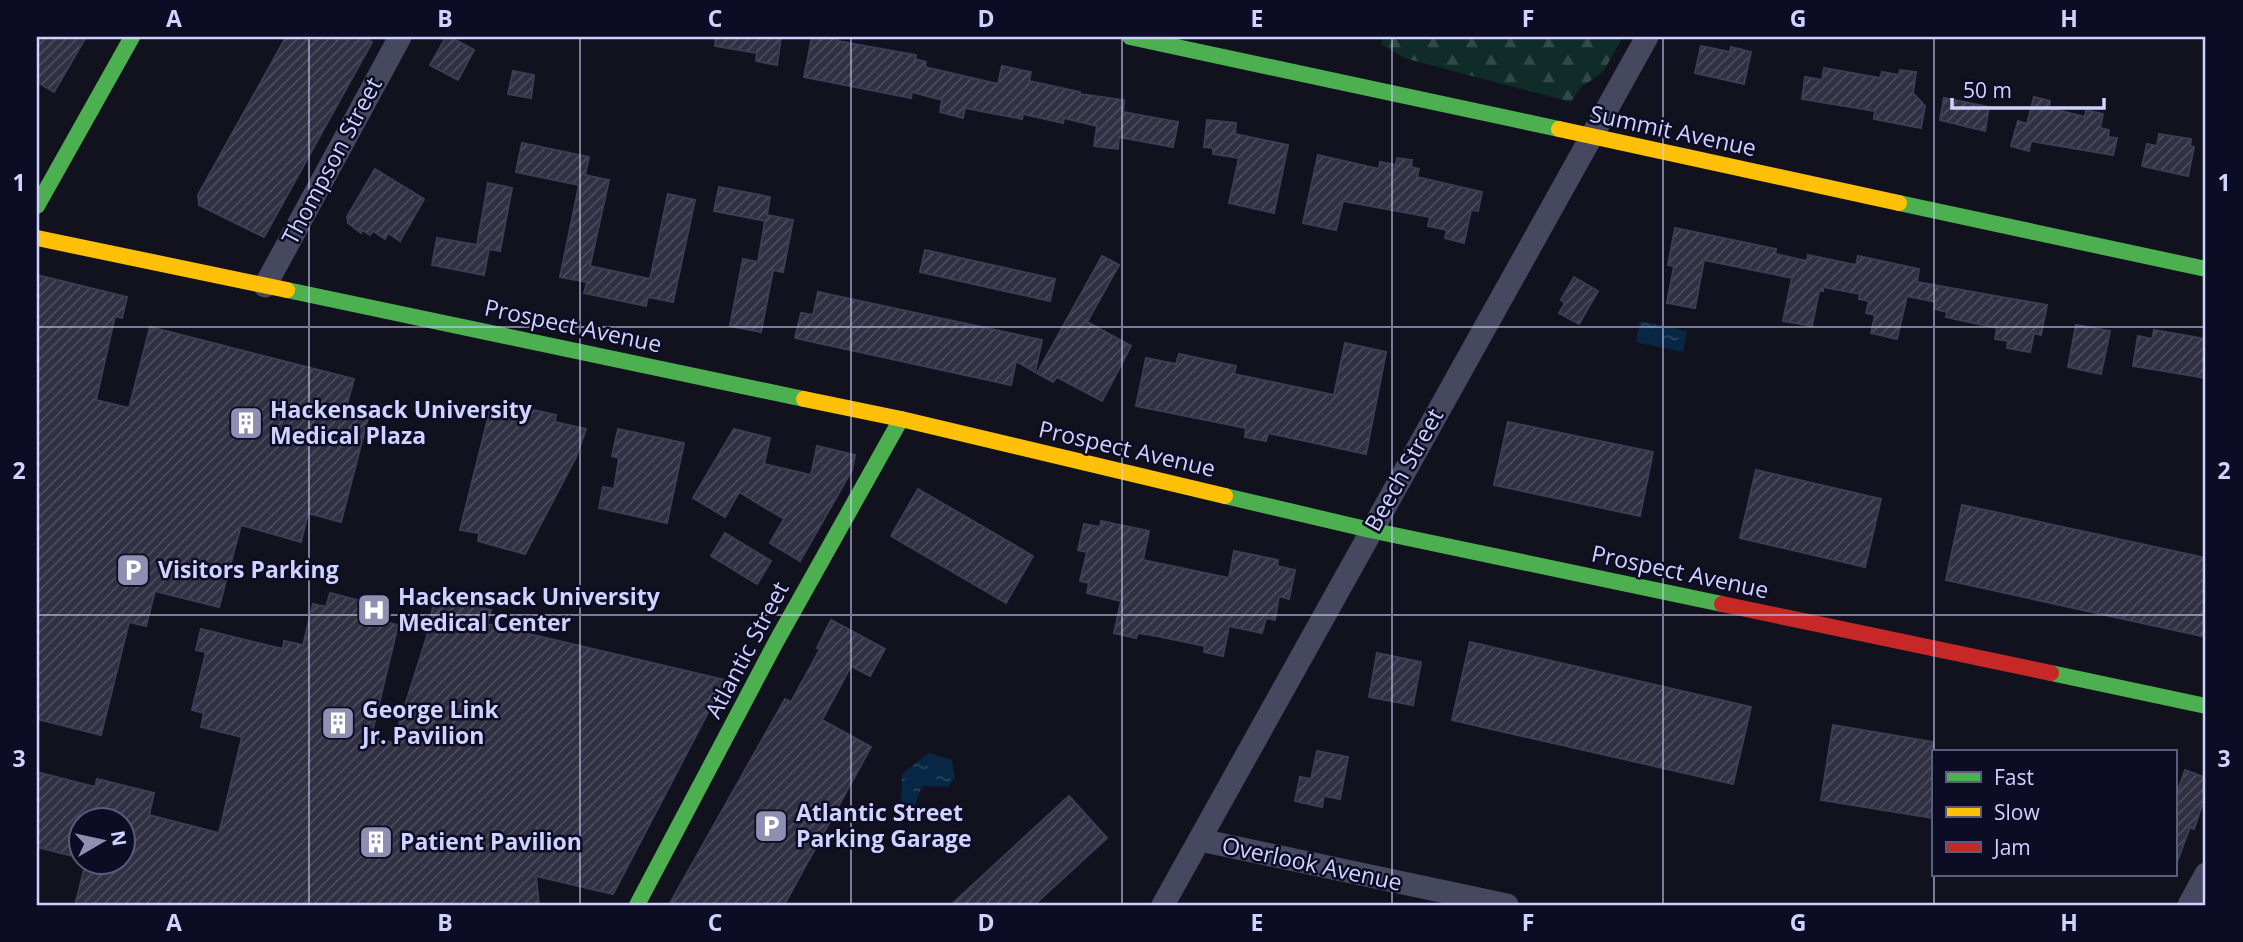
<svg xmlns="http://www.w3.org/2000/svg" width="2243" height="942" viewBox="0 0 2243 942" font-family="'Open Sans',sans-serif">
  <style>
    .forest { fill: url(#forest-firs) }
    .water { fill: url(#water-ripples) }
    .building { fill: url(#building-hatch); stroke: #3c3d54; stroke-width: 2 }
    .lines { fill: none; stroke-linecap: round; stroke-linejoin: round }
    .street { stroke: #464860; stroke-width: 23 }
    .fast { stroke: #4caf50; stroke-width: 16 }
    .slow { stroke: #ffc107; stroke-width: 16 }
    .jam { stroke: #c62828; stroke-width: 16 }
    .grid { fill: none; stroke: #d0d2ff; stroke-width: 2; stroke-opacity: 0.55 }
    .labels { text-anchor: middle; stroke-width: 5; stroke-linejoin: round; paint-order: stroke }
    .street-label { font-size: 23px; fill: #d0d2ff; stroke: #0d0c25 }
    .poi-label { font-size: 23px; font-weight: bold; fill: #d0d2ff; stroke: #0d0c25; text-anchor: start }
    .neatline { fill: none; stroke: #d0d2ff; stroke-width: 2.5 }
    .grid-label { font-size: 23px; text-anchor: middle; font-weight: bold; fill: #d0d2ff }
  </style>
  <defs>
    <pattern id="forest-firs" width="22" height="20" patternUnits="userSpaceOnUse" patternTransform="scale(1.75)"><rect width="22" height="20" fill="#0f2c28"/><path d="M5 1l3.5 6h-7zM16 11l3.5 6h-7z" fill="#314a48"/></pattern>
    <pattern id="water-ripples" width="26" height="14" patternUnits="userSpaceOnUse" patternTransform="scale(1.75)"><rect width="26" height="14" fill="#082745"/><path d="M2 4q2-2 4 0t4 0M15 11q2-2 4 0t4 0" fill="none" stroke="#2b4561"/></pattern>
    <pattern id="building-hatch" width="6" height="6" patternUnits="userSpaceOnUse" patternTransform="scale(1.75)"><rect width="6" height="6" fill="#303042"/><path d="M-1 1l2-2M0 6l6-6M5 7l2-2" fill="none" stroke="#4d4d5e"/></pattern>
  </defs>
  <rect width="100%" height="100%" fill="#12121f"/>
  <!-- forest -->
  <path class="forest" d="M1383,37H1623L1603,72L1580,88L1571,102L1404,58L1381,44Z"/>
  <!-- water -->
  <path class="water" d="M1640,321L1687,331L1683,352L1636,342Z
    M929,753L952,760L955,778L948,787L924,786L921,789L913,811L901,809L902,774Z"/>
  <!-- building -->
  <path class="building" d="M37,37H86L54,92L37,82Z
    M286,37H364L372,42L264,237L199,205L198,195Z
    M446,37H450L474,50L458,80L430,65Z
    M716,37H781L777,65L756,61L757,53L715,46Z
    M812,37H838L837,41L916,55L915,59L926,62L925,67L998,84L1002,66L1031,72L1029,81L1080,92V94L1124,100L1123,112L1178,122L1173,147L1119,137L1118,149L1094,146L1097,126L1064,118L1063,123L1023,114L1022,119L965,108L963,118L940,112L942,100L912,92L911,98L804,77Z
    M1701,46L1730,52L1731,47L1751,52L1744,84L1695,73Z
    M1824,68L1880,78L1882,72L1899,75L1900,70L1916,72L1913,93L1925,106L1921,128L1874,119L1875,111L1802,99L1805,77L1822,80Z
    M513,71L534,75L531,98L508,94Z
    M2034,97L2050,101L2049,108L2085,117L2086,110L2103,114L2100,128L2109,130L2108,137L2117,138L2113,155L2031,141L2029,151L2011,146L2018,121L2027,124Z
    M1944,98L1989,107L1985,131L1940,120Z
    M1207,120L1236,123L1235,134L1288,145L1274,213L1229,203L1239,158L1213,154V148L1204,147Z
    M2159,134L2191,139L2190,146L2194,147L2188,176L2142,166L2147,144L2157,146Z
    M522,143L589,157L585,175L609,180L590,266L650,279L668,194L695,200L673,302L648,297L646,306L584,293L587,282L560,277L579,185L516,172Z
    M1318,155L1379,169L1380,162L1396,165L1397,158L1412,160L1411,167L1419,169L1417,177L1482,192L1478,211L1471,210L1464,243L1445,238L1447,230L1428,226L1430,217L1343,201L1336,230L1303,223Z
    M375,169L424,199L400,241L388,233L385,239L373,231L370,235L362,230L361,233L348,223L347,217Z
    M488,183L512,188L500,251L489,249L484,275L432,265L437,238L477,245Z
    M719,187L770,197L767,215L793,220L783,272L773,270L761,332L730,326L743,259L758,262L765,221L714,211Z
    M1675,228L1776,249L1775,254L1807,261L1808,255L1856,265L1858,256L1919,269L1917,282L2047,305L2041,335L2034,333L2030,352L2007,348L2008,341L1995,339L1997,328L1946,317L1947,312L1935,309L1936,302L1907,296L1897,339L1871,333L1875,315L1866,313L1869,301L1859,299L1860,294L1823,287V291H1819L1812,326L1783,321L1792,278L1704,260L1695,308L1667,303L1674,266L1668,265Z
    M925,250L1055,279L1050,301L920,272Z
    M1102,256L1119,265L1087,322L1131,346L1102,401L1057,377L1053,382L1037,373Z
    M37,275L127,297L122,318L115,316L96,400L129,408L150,327L354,379L347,404L370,410L341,522L308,513L301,542L241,525L219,607L155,591L146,626L129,622L101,735L37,719Z
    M1574,277L1598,291L1579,324L1559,313L1565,303L1561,300Z
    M818,292L1042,340L1035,372L1016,361L1011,385L795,338L801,313L813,315Z
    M2076,325L2110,331L2101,374L2068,367Z
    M2154,330L2206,339V378L2133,366L2138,336L2152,339Z
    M1345,343L1386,352L1366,454L1268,433L1266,441L1245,437L1246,428L1136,406L1146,358L1176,364L1179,354L1236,366L1234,374L1334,395Z
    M491,406L522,414L524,408L556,415L555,422L586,429L576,457L525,554L478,541L479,533L460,530Z
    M1508,422L1653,452L1640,516L1494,485Z
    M618,429L684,443L667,523L599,508L603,487L614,489L619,458L612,456Z
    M734,429L770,438L764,464L811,475L817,446L855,455L852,470L800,561L770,543L784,519L739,492L725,517L693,498Z
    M1756,470L1881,499L1865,567L1740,538Z
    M918,489L1033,556L1006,603L891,536Z
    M1962,505L2206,558V637L1946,580Z
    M1101,521L1149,531L1143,560L1229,578L1234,551L1278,560L1277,566L1295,570L1289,599L1279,596L1275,620L1266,618L1262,633L1229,626L1223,656L1204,652L1205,646L1157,636L1138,633L1136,638L1114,633L1121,601L1087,593L1089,583L1080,581L1087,552L1078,550L1084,524L1100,527Z
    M725,533L771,561L757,584L711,556Z
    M330,593L388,608L384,622L398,625L371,737L393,743L427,636L435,597L491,610L487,624L725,680L613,894L536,876L539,905H75L86,862H122V820H80V858L37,847V772L95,787L97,779L154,793L149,815L219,833L242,737L201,727L204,713L192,710L206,652L196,650L201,629L283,649L284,641L303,645L313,604L326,607Z
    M831,620L885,649L870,676L851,666L822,720L871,747L784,905H669L785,699L791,702L820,649L817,648Z
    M1470,642L1751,707L1733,784L1452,720Z
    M1377,653L1421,662L1413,705L1369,697Z
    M1833,725L1933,742V818L1821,800Z
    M1317,751L1348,757L1340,799L1324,796L1322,807L1295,801L1300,777L1311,779Z
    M2185,770L2206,778V793L2194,829L2190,827L2177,862H2175V799Z
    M1069,796L1107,838L1034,905H951Z"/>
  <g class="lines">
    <!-- street -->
    <path class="street" d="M265,286L400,37
      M1200,840L1507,905
      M1163,905L1647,37
      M2189,905L2206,874"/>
    <!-- fast -->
    <path class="fast" d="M1130,37L1559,129
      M1899,203L2206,269
      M37,206L132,37
      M287,290L804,399
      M1225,496L1370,530L1722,604
      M2051,673L2206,706
      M637,905L776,642L901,419"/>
    <!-- slow -->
    <path class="slow" d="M1559,129L1899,203
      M37,238L287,290
      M804,399L901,419L1225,496"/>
    <!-- jam -->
    <path class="jam" d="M1722,604L2051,673"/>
  </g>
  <!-- grid -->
  <path class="grid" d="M309,37V905M580,37V905M851,37V905M1122,37V905M1392,37V905M1663,37V905M1934,37V751M37,327H2206M37,615H2206M1934,874V905"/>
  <!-- icons -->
  <defs>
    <g id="building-square" transform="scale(1.75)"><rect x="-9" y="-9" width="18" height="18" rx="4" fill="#8e8fb1" stroke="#0d0c25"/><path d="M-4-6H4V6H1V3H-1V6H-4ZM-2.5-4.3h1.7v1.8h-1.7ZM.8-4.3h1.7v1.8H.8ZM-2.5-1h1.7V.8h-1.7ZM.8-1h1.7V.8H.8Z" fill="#fff"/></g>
    <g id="parking-square" transform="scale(1.75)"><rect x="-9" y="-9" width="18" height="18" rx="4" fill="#8e8fb1" stroke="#0d0c25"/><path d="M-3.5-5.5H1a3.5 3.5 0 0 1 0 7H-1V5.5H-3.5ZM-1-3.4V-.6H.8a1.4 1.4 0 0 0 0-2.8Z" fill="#fff"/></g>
    <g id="hospital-square" transform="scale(1.75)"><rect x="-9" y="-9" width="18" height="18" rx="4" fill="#8e8fb1" stroke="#0d0c25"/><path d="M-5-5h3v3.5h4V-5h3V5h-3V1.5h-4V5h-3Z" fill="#fff"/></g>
  </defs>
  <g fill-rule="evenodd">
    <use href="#building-square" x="246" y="423"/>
    <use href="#parking-square" x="133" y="570"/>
    <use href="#hospital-square" x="374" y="610"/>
    <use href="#building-square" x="338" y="723"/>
    <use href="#parking-square" x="771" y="826"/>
    <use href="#building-square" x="376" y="842"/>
  </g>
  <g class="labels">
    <!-- street labels -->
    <g class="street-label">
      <text transform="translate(1673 131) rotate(12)" y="8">Summit Avenue</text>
      <text transform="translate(332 161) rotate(-62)" y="8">Thompson Street</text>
      <text transform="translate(573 326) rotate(12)" y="8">Prospect Avenue</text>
      <text transform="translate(1127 449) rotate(13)" y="8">Prospect Avenue</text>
      <text transform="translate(1404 470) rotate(-61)" y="8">Beech Street</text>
      <text transform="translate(1680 572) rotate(12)" y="8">Prospect Avenue</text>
      <text transform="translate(747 650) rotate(-62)" y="8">Atlantic Street</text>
      <text transform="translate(1312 864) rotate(12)" y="8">Overlook Avenue</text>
    </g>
    <!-- poi labels -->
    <g class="poi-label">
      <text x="270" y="418">Hackensack University<tspan x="270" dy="26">Medical Plaza</tspan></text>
      <text x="158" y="578">Visitors Parking</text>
      <text x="398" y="605">Hackensack University<tspan x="398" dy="26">Medical Center</tspan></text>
      <text x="362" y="718">George Link<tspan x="362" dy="26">Jr. Pavilion</tspan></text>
      <text x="796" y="821">Atlantic Street<tspan x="796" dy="26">Parking Garage</tspan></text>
      <text x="400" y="850">Patient Pavilion</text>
    </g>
  </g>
  <!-- border -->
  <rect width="2243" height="942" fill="none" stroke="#0d0c25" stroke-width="77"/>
  <!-- legend -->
  <rect x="1932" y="750" width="245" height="126" fill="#0d0c25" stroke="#5b5b7c" stroke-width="2"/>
  <rect x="1946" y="772" width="35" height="10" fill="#4caf50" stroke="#5b5b7c" stroke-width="2"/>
  <text x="1994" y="785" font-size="21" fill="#d0d2ff">Fast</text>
  <rect x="1946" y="807" width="35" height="10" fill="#ffc107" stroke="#5b5b7c" stroke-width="2"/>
  <text x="1994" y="820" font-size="21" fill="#d0d2ff">Slow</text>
  <rect x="1946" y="842" width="35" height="10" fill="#c62828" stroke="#5b5b7c" stroke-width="2"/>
  <text x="1994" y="855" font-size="21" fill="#d0d2ff">Jam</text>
  <!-- north arrow -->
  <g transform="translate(102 841) rotate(81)"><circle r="33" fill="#0d0c25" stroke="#5b5b7c" stroke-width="2"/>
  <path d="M0-5L12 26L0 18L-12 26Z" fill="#8e8fb1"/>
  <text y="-10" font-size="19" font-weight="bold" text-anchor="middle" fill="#d0d2ff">N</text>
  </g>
  <!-- scale -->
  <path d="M1952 98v10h152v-10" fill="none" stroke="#d0d2ff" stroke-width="3.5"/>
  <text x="1963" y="98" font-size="21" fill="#d0d2ff" stroke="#0d0c25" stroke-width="5" paint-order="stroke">50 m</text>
  <rect x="38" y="38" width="2166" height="866" class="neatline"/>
  <g class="grid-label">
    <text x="174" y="27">A</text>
    <text x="445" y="27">B</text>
    <text x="715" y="27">C</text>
    <text x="986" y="27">D</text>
    <text x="1257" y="27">E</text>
    <text x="1528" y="27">F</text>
    <text x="1798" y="27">G</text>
    <text x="2069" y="27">H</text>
    <text x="19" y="191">1</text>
    <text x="2224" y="191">1</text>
    <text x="19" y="479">2</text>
    <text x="2224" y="479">2</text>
    <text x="19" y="767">3</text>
    <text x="2224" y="767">3</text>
    <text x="174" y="931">A</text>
    <text x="445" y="931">B</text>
    <text x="715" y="931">C</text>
    <text x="986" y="931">D</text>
    <text x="1257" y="931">E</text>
    <text x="1528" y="931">F</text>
    <text x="1798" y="931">G</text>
    <text x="2069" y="931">H</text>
  </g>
</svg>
